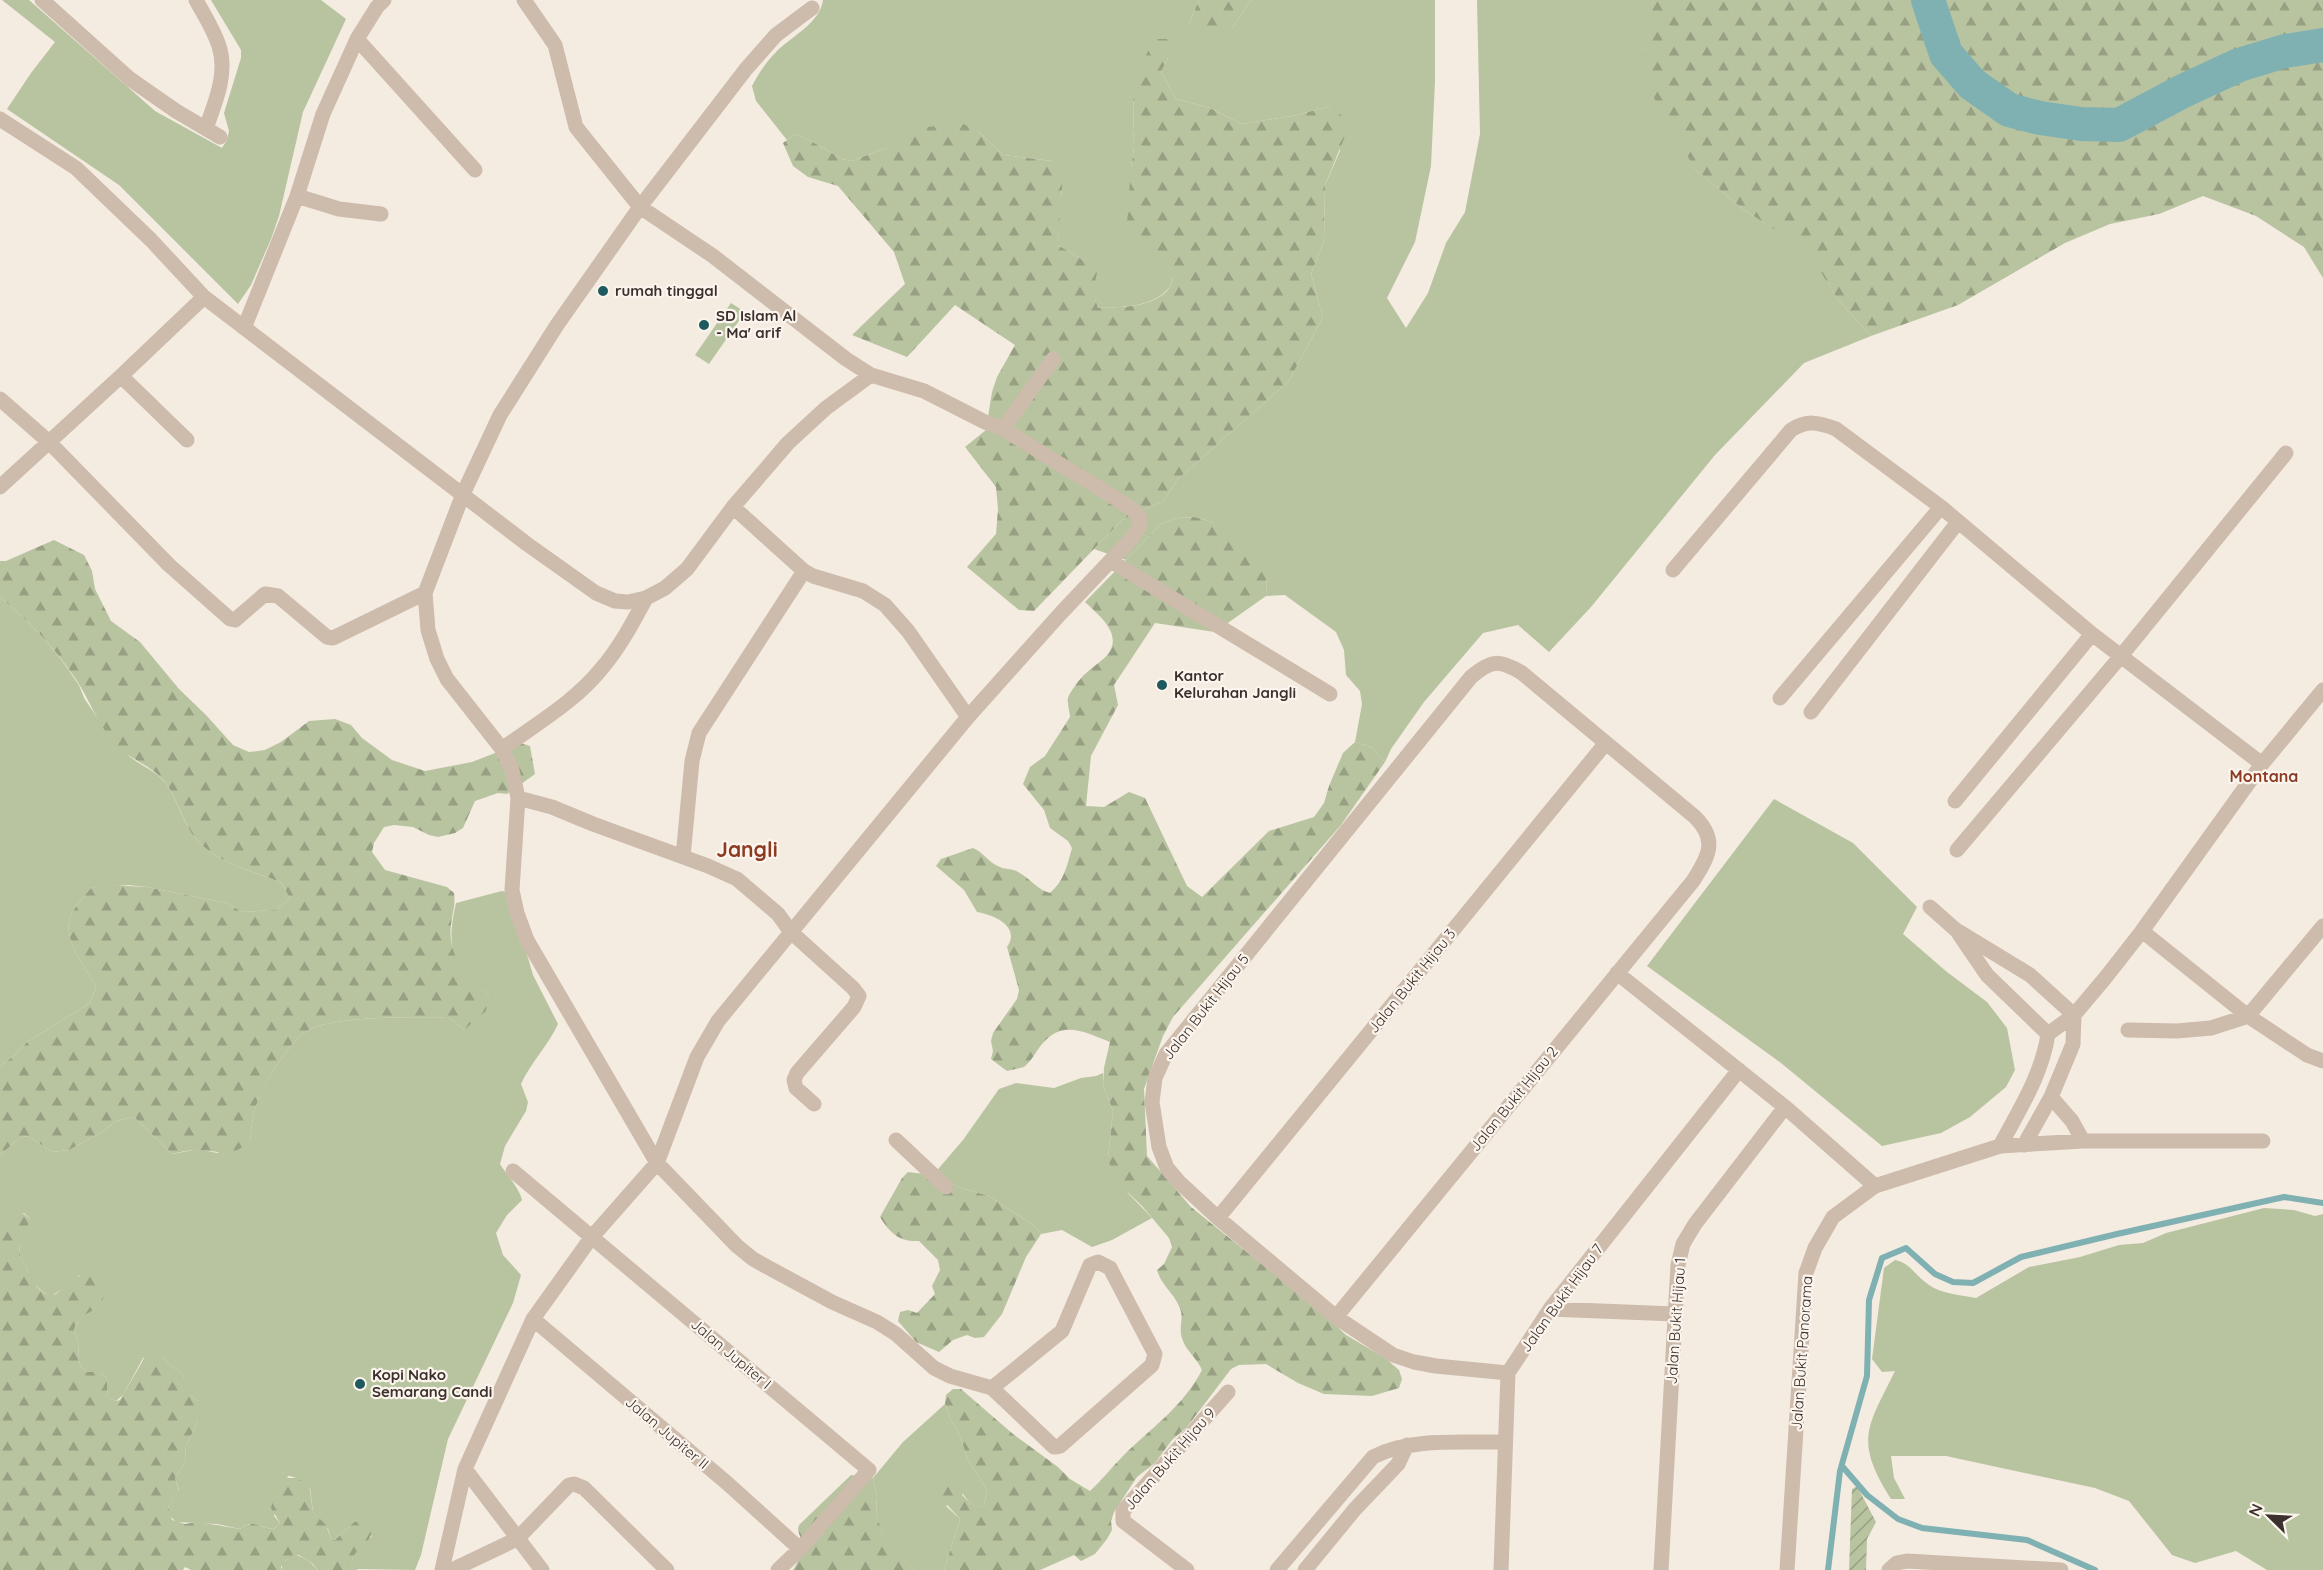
<svg xmlns="http://www.w3.org/2000/svg" width="2323" height="1570" viewBox="0 0 2323 1570" font-family="Quicksand,sans-serif">
  <style>
    .green { fill: #b8c4a0 }
    .forest { fill: url(#forest-firs) }
    .garden { fill: url(#garden-furrows) }
    .lines { fill: none; stroke-linecap: round; stroke-linejoin: round }
    .stream { stroke: #7fb0b2; stroke-width: 6 }
    .river { stroke: #7fb0b2; stroke-width: 34 }
    .street { stroke: #cdbbac; stroke-width: 15 }
    .poi-dot { fill: #1f5a5e; stroke: #fbf5ee; stroke-width: 2 }
    .labels { text-anchor: middle; stroke-width: 4.5; stroke-linejoin: round; paint-order: stroke }
    .poi-label { font-size: 15px; font-weight: bold; fill: #3b302b; stroke: #fbf5ee; text-anchor: start }
    .street-label { font-size: 15px; fill: #3b302b; stroke: #fbf5ee }
    .neighbourhood-label { font-size: 16px; font-weight: bold; fill: #8c3b22; stroke: #fbf5ee }
    .district-label { font-size: 21px; font-weight: bold; fill: #8c3b22; stroke: #fbf5ee }
  </style>
  <defs>
    <pattern id="forest-firs" width="22" height="20" patternUnits="userSpaceOnUse" patternTransform="scale(1.5)"><rect width="22" height="20" fill="#b8c4a0"/><path d="M5 1l3.5 6h-7zM16 11l3.5 6h-7z" fill="#97a083"/></pattern>
    <pattern id="garden-furrows" width="10" height="10" patternUnits="userSpaceOnUse" patternTransform="scale(1.5)"><rect width="10" height="10" fill="#b8c4a0"/><path d="M-1 1l2-2M0 10L10 0M9 11l2-2" fill="none" stroke="#97a083"/></pattern>
  </defs>
  <rect width="100%" height="100%" fill="#f4ebe1"/>
  <!-- green -->
  <path class="green" d="M2,0H29L155,111L222,148L227,140L229,131L224,113L241,58V50L211,0H321L346,19L303,112L279,216L271,239L251,285L238,304L119,185L7,109L31,73L55,42Z
    M823,0H1199L1189,23L1231,30L1251,0H1435V81L1431,166L1415,242L1387,298L1406,328L1428,293L1446,243L1465,212L1480,134L1477,0H1654L1651,5L1695,169L1744,210L1809,251L1838,300L1871,336L1804,363L1715,455L1591,607L1549,652L1518,625L1483,633L1424,702L1391,749L1385,762L1371,747L1355,742L1362,704L1360,691L1346,675L1344,650L1336,632L1285,595L1266,596L1267,576L1212,522L1195,517L1177,518L1161,524L1126,560L1094,549L1122,520L1163,501L1178,479L1289,381L1323,317L1311,274L1324,241L1325,185L1340,151L1330,106L1297,115L1242,124L1210,108L1176,99L1161,72L1169,56L1133,91L1134,148L1131,167L1160,265L1173,277C1172,281 1170,288 1167,290C1150,308 1120,307 1098,308L1083,260L1058,245L1059,209L1062,191L1052,161L1003,155L977,130L886,148L852,161L842,159L811,141L795,134L787,140L756,101L752,86C759,73 766,62 777,51C792,36 820,23 823,0Z
    M731,303L745,312L709,364L695,355Z
    M0,597C29,621 56,649 76,681C81,687 82,695 86,701C98,719 113,740 128,755C140,766 158,771 167,785C181,806 184,831 204,847C226,866 257,872 282,883L290,899L275,910L242,912L227,903L147,887L128,885L91,888C84,896 76,905 71,915C61,938 85,967 96,986L90,1003L27,1042L15,1055L0,1066Z
    M1774,799L1853,843L1917,907L1903,934L1947,972L1987,1002L2007,1028L2015,1070L2006,1087L1970,1117L1941,1133L1882,1146L1781,1063L1647,966Z
    M502,891L509,893L533,975L558,1024C548,1046 531,1062 521,1084L528,1102L526,1111L505,1146L500,1164C507,1175 519,1188 522,1200L507,1215L496,1233L503,1255L521,1275L513,1303L448,1439L421,1555L415,1570L355,1569L352,1565V1560L355,1552L372,1536L354,1522L335,1540L331,1539L328,1529L313,1512L310,1488C303,1482 298,1477 288,1476L274,1516L280,1523L274,1529C258,1527 253,1519 240,1529L217,1524L176,1522L170,1516L168,1507L179,1490L175,1478L185,1463L186,1446L198,1421V1401L190,1395C190,1383 185,1384 183,1374L168,1363L163,1356L143,1358L123,1395L116,1401L108,1398L107,1379L101,1372H88L81,1367L78,1358L79,1344L74,1329L81,1317L97,1307L80,1275L71,1284L51,1296L43,1292L30,1280L28,1271L19,1253L20,1240L30,1219L24,1213L0,1215V1155L22,1136L30,1137L52,1152L69,1150L102,1132L116,1121L134,1117L172,1154L199,1149L217,1153L250,1141C252,1112 259,1091 275,1068C284,1055 292,1042 304,1033C330,1014 415,1018 449,1017L464,1030L489,996C453,963 445,952 456,903Z
    M1103,1073V1085L1113,1111L1108,1158L1128,1193L1152,1218L1112,1240L1092,1247L1062,1230L1041,1234L1036,1227L989,1196L961,1188L933,1175L963,1140L999,1089L1016,1083L1054,1088L1081,1078L1096,1076Z
    M2264,1208L2294,1210L2315,1216L2323,1214V1570H2267L2236,1551L2195,1563L2172,1555L2129,1501L2095,1488L1946,1456H1891L1894,1478L1905,1499H1891C1854,1440 1867,1428 1895,1371L1882,1372L1872,1359L1884,1268L1895,1260C1911,1263 1916,1277 1929,1285C1942,1294 1961,1295 1976,1298L2029,1267L2080,1257L2119,1245L2143,1243L2166,1233Z
    M945,1404L951,1421L957,1428L968,1460L987,1490L984,1506C973,1507 969,1503 963,1494L946,1506L960,1519L944,1570H915L886,1542L876,1515L877,1496L873,1478L903,1442Z
    M294,1555C302,1555 313,1564 318,1570H282V1563Z"/>
  <!-- forest -->
  <path class="forest" d="M1199,0H1251L1231,30L1214,37L1189,23Z
    M1654,0H2323V278L2304,247L2256,216L2203,196L2159,214L2110,224L2065,243L1958,305L1871,336L1838,300L1808,251L1744,210L1695,169L1643,79L1651,5Z
    M1154,39H1171L1169,56L1161,72L1176,99L1210,108L1242,124L1297,115L1330,106L1344,117L1346,134L1325,185L1324,241L1311,274L1323,317L1289,381L1178,479L1163,501L1122,520L1034,611L1019,610L967,567L996,534L998,509L996,487L965,447L986,430L992,392L997,377L1015,345L955,305L907,357L852,335L905,284L894,252L838,186L808,177L793,166L783,143L795,134L811,141L842,159L852,161L886,148L919,128L961,123L977,130L1003,155L1052,161L1063,173L1058,245L1083,260L1097,273L1093,291L1098,308C1120,307 1150,308 1167,291C1170,288 1172,281 1173,278L1133,242L1127,224L1131,167L1134,148L1133,91L1137,74Z
    M1195,517L1212,522L1261,559L1267,576L1266,596L1215,632L1155,623L1114,685L1118,705L1091,756L1086,806L1104,807L1129,792L1145,798L1187,886L1202,897L1269,831L1314,817L1324,803L1329,786L1343,753L1355,742L1371,747L1385,762L1341,825L1173,1017L1163,1036L1144,1089L1147,1156L1191,1207L1326,1316L1346,1335L1385,1358L1399,1370L1402,1379L1399,1388L1372,1396L1324,1394L1298,1383L1266,1364L1239,1365L1231,1369L1187,1427L1172,1440L1155,1463L1137,1477L1114,1512L1111,1521L1112,1530L1107,1539L1095,1554L1081,1561L1074,1555L1040,1570H944L960,1519L941,1498V1490L948,1483C963,1490 966,1508 984,1506L987,1490L968,1460L957,1428L951,1421L945,1404L946,1395L953,1389H961L1013,1434L1058,1467L1070,1479L1090,1491C1102,1480 1112,1467 1123,1456C1151,1428 1183,1407 1202,1370C1197,1358 1185,1350 1182,1338C1178,1326 1185,1318 1179,1306C1173,1292 1161,1285 1157,1270L1164,1264L1172,1247L1169,1238L1142,1206L1113,1178L1108,1158L1113,1111L1103,1085L1104,1068L1110,1042C1090,1034 1066,1021 1048,1038C1038,1046 1034,1059 1024,1067L1007,1071L991,1059L993,1051L991,1041L993,1033L1017,999L1019,990L1007,947C1021,927 995,915 977,912L964,890L936,866L941,859L973,848C983,852 989,863 1000,867C1006,870 1012,868 1018,872C1030,878 1036,889 1050,893C1064,881 1067,866 1072,848L1068,841L1050,828L1044,810L1023,784L1030,767L1045,756L1070,717C1070,712 1067,704 1068,698C1069,694 1073,689 1075,686C1083,674 1091,669 1102,660C1128,638 1101,617 1085,602L1161,524L1177,518Z
    M54,540L84,555L92,571L95,589L111,621L140,642L179,689L206,715L233,745L249,752L265,750L281,742L309,721L335,719L351,725L362,738L392,760L425,771L472,762L521,743L530,746L535,774L507,794L498,793L475,801L463,828L455,833L438,837L429,835L413,827L394,825L384,827L374,843L372,852L385,870L447,887L454,893C456,905 452,914 451,925C447,957 468,976 489,996L486,1011L464,1030L449,1017C415,1018 330,1014 304,1033C292,1042 284,1055 275,1068C259,1092 252,1112 250,1141C229,1159 226,1152 201,1150C192,1149 181,1152 172,1154L134,1117L116,1121L102,1132L69,1150L52,1152L30,1137L22,1136L0,1155V1066L15,1055L27,1042L90,1003L96,986C85,967 61,938 71,915C76,905 84,896 91,888L109,885L147,887L227,903L242,912L275,910L290,899L282,883C257,872 226,866 204,847C184,831 181,805 167,785C155,766 129,760 114,743C98,724 90,701 77,681C56,649 29,621 0,597V561H6Z
    M908,1172L933,1175L961,1188L989,1196L1036,1227L1041,1234L1026,1257L1002,1314L984,1337L975,1338L967,1335L953,1340L939,1352L916,1342L898,1321L900,1312L908,1310L917,1313L935,1294L932,1286L940,1270L938,1260L919,1241C899,1242 890,1233 880,1217L902,1178Z
    M20,1211L30,1219C28,1230 19,1239 19,1251C20,1257 25,1263 27,1269C32,1280 40,1298 56,1294C61,1290 82,1273 87,1272C103,1268 108,1292 101,1303C94,1314 83,1310 74,1329L79,1344L78,1358L81,1367L88,1372H101L107,1379L108,1398L116,1401L120,1400L146,1355L160,1352L168,1363L183,1374L184,1378L190,1385V1395L198,1401V1421L186,1446L185,1463L175,1478L179,1491L168,1507L172,1520L185,1524L198,1522L240,1529C254,1519 258,1527 274,1529L280,1523L271,1508L276,1489L284,1478H297L309,1484L313,1512L326,1525L331,1539L335,1540L354,1522L363,1521L371,1526C376,1545 350,1547 352,1565L358,1570H318L313,1564L299,1555L286,1560L281,1567L282,1570H191L185,1567L183,1570H0V1215Z
    M851,1475L873,1478L877,1496L876,1515L886,1541L915,1570H793C798,1564 803,1548 801,1539C799,1532 797,1532 799,1525Z"/>
  <!-- garden -->
  <path class="garden" d="M1857,1486L1876,1522L1867,1539L1866,1570H1849L1852,1489Z"/>
  <g class="lines">
    <!-- stream -->
    <path class="stream" d="M1842,1466L1867,1495L1898,1519L1922,1528L2027,1540L2095,1570
      M1828,1570L1840,1471L1867,1376L1869,1300L1882,1258L1906,1248L1935,1274L1953,1282L1973,1283L2021,1257L2117,1234L2284,1197L2323,1203"/>
    <!-- river -->
    <path class="river" d="M1928,0L1946,54L1972,84L2009,110L2040,118L2081,124L2119,125L2183,91L2239,65L2285,51L2323,45"/>
    <!-- street -->
    <path class="street" d="M42,0L130,79L176,111L220,137
      M196,0C204,15 214,30 219,46C228,74 215,103 206,128
      M524,0L555,45L576,127L640,207L557,325L500,415L463,494L425,593L428,630L437,659L447,679L502,749L512,770L518,798L512,890L517,913L527,940L657,1163L737,1246L753,1259L771,1269L832,1302L877,1322L896,1334L934,1368L950,1376L992,1388L1054,1447L1060,1446L1152,1365L1155,1354L1110,1268L1098,1262L1090,1265L1062,1331L992,1388
      M812,8L776,35L746,69L640,207L713,256L846,359L871,375
      M357,39L475,170
      M0,119L76,168L151,240L204,297L527,544L596,593L615,601L628,602L646,598L665,588L687,569L733,507L788,443L826,408L871,375L924,391L985,422L1003,429L1131,508L1140,518L1139,527L1132,538L1061,613L968,717L718,1021L697,1057L657,1163L591,1238L533,1319L465,1469L442,1570
      M297,196L339,209L381,214
      M244,328L297,196L323,114L357,39L377,7L384,0
      M121,376L187,440
      M0,399L49,442L169,565L230,619L235,620L265,594L278,596L327,637L333,638L425,593
      M1003,429L1053,359
      M0,487L121,376L204,297
      M733,507L804,571L813,576L863,591L885,605L908,631L968,717
      M1111,561L1330,694
      M1673,570L1791,430C1807,420 1818,422 1836,429L1941,507L2092,634L2262,764
      M1780,698L1941,507
      M1811,712L1958,522
      M502,749C536,724 576,701 602,668C620,647 633,622 646,598
      M518,798L552,807L593,824L708,866L737,879L778,914L791,932L853,988L859,996L854,1007L797,1073L794,1080L796,1088L814,1104
      M1955,801L2092,634
      M1957,850L2121,656L2286,453
      M683,857L692,761L699,733L804,571
      M1930,907L1956,930L2030,975L2074,1015L2073,1044L2051,1097L2024,1145
      M2142,931L2248,1016L2307,1055L2323,1061
      M1959,934L1987,975L2048,1034
      M1617,973L1785,1107L1875,1186
      M2128,1030L2177,1031L2211,1028L2248,1016L2323,926
      M2048,1034L2074,1015L2106,977L2142,931L2262,764L2323,690
      M2051,1097L2072,1121L2083,1141
      M896,1140L946,1187
      M2000,1146C2019,1110 2042,1075 2048,1034
      M513,1171L869,1470L800,1549L778,1570
      M1218,1218L1605,744
      M1550,1309L1675,1314
      M1336,1317L1693,881C1709,856 1718,840 1695,817L1522,673C1499,659 1491,660 1471,677L1166,1054L1155,1078L1152,1102L1159,1147L1167,1168L1179,1182L1218,1218L1336,1317L1393,1355L1414,1362L1436,1366L1508,1373
      M533,1319L727,1483L800,1549
      M465,1469L542,1570
      M452,1570L517,1539L569,1485L574,1484L584,1488L667,1570
      M1187,1570L1123,1521V1511L1228,1392
      M1277,1570L1373,1457C1410,1437 1464,1443 1505,1442
      M1305,1570L1355,1509L1398,1464L1407,1445
      M1501,1570L1508,1373L1550,1309L1739,1070
      M1661,1570L1678,1265L1683,1244L1695,1224L1785,1107
      M1787,1570L1806,1273L1815,1248L1833,1217L1875,1186L2000,1146L2083,1141H2263
      M1889,1570L1897,1563L1907,1561L2061,1570"/>
  </g>
  <!-- markers -->
  <g class="poi-dot">
    <circle cx="603" cy="291" r="6"/>
    <circle cx="704" cy="325" r="6"/>
    <circle cx="1162" cy="685" r="6"/>
    <circle cx="360" cy="1384" r="6"/>
  </g>
  <g class="labels">
    <!-- poi labels -->
    <g class="poi-label">
      <text x="615" y="296">rumah tinggal</text>
      <text x="716" y="321">SD Islam Al<tspan x="716" dy="17">- Ma' arif</tspan></text>
      <text x="1174" y="681">Kantor<tspan x="1174" dy="17">Kelurahan Jangli</tspan></text>
      <text x="372" y="1380">Kopi Nako<tspan x="372" dy="17">Semarang Candi</tspan></text>
    </g>
    <!-- street labels -->
    <g class="street-label">
      <text transform="translate(1412 981) rotate(-51)" y="5">Jalan Bukit Hijau 3</text>
      <text transform="translate(1206 1007) rotate(-52)" y="5">Jalan Bukit Hijau 5</text>
      <text transform="translate(1514 1099) rotate(-51)" y="5">Jalan Bukit Hijau 2</text>
      <text transform="translate(1562 1298) rotate(-54)" y="5">Jalan Bukit Hijau 7</text>
      <text transform="translate(1676 1321) rotate(-86)" y="5">Jalan Bukit Hijau 1</text>
      <text transform="translate(1802 1353) rotate(-86)" y="5">Jalan Bukit Panorama</text>
      <text transform="translate(731 1354) rotate(40)" y="5">Jalan Jupiter I</text>
      <text transform="translate(667 1433) rotate(40)" y="5">Jalan Jupiter II</text>
      <text transform="translate(1170 1459) rotate(-49)" y="5">Jalan Bukit Hijau 9</text>
    </g>
    <!-- neighbourhood labels -->
    <g class="neighbourhood-label">
      <text x="2264" y="782">Montana</text>
    </g>
    <!-- district labels -->
    <g class="district-label">
      <text x="747" y="857">Jangli</text>
    </g>
  </g>
  <!-- north arrow -->
  <g transform="translate(2269 1516) rotate(294)" stroke="#fbf5ee" stroke-width="4.5" paint-order="stroke">
  <path d="M0-4.5L10 22L0 15L-10 22Z" fill="#3b302b"/>
  <text y="-9" font-size="16" font-weight="bold" text-anchor="middle" fill="#3b302b">N</text>
  </g>
</svg>
